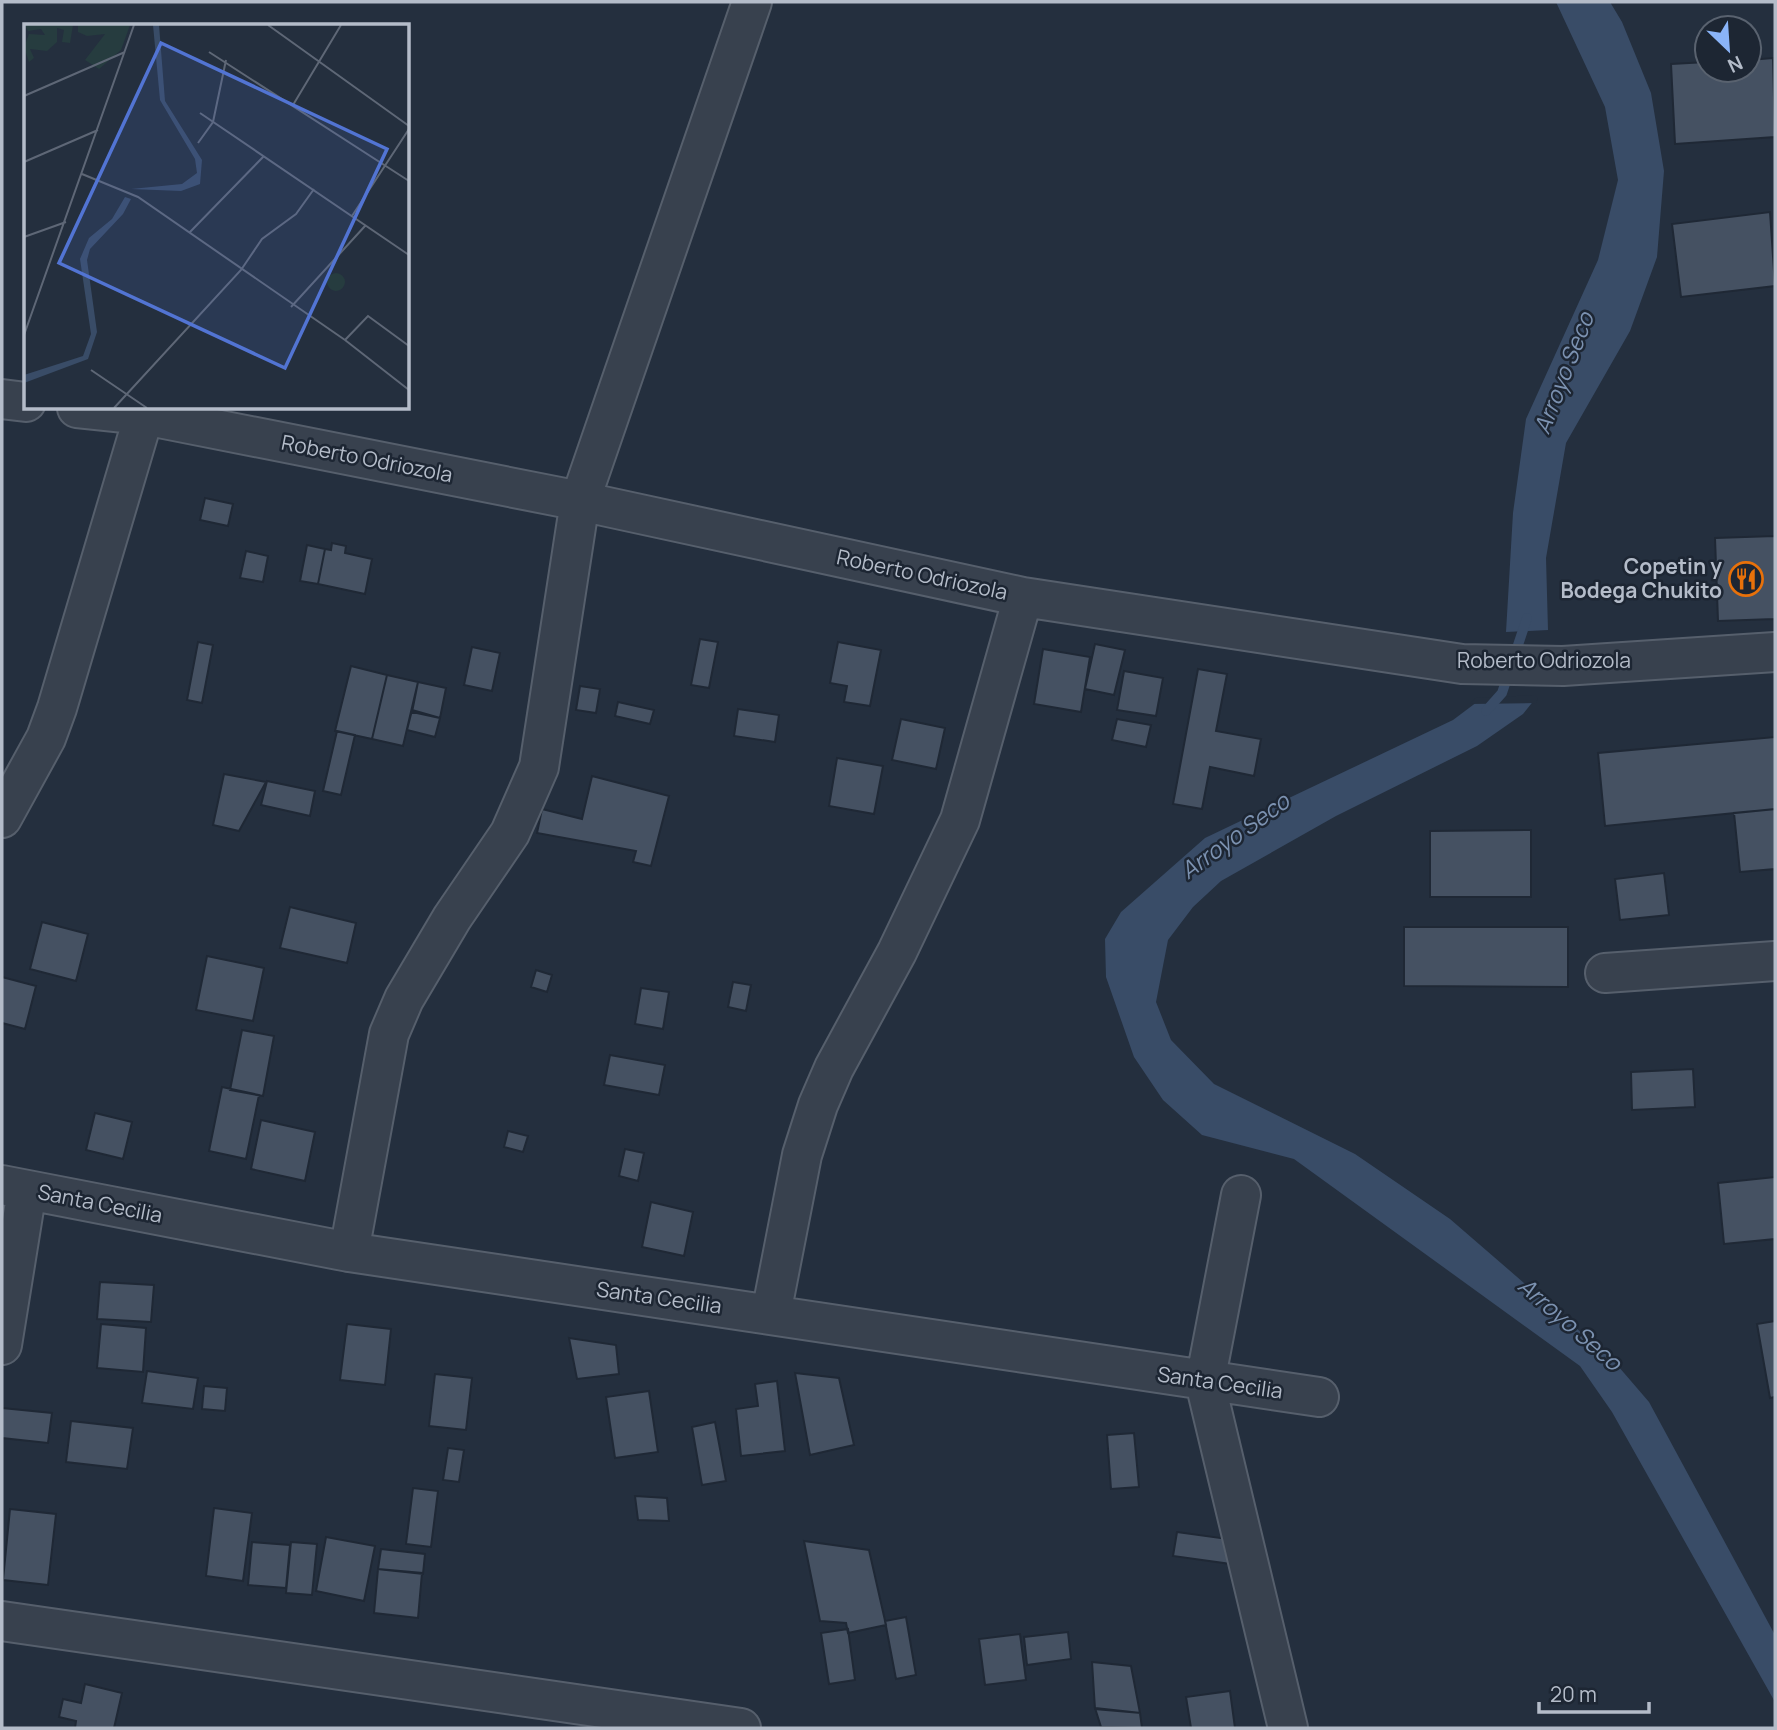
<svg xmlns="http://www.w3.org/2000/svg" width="1777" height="1730" viewBox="0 0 1777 1730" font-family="Manrope,sans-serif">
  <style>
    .water { fill: #394c67 }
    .pier { fill: #242f3e }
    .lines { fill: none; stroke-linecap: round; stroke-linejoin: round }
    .stream { stroke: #394c67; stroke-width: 10 }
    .building { fill: #455162; stroke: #1f2835; stroke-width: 2 }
    .minor-casing { stroke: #565f6c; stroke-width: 42 }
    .minor { stroke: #38414e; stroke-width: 38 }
    .labels { text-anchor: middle; stroke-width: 5; stroke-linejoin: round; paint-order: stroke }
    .street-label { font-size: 21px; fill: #b4bcc9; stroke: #1d2633 }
    .poi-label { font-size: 21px; font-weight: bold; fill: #b4bcc9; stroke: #1d2633; text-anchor: end }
    .water-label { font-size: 23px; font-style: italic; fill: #7c92b1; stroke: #1d2633 }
    .inset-road { fill: none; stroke: #5e6776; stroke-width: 2 }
    .view { fill: #5274d3; fill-opacity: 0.15; stroke: #5274d3; stroke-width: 3.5 }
    .inset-edge { fill: none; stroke: #b4bcc9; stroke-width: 3.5 }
  </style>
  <rect width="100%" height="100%" fill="#242f3e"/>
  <!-- water -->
  <path class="water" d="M1556,2H1610L1622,22L1651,93L1664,171L1657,257L1630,331L1566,443L1546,558L1548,630L1506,632L1513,513L1526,419L1598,260L1618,180L1605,107Z
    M1535,699L1523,714L1477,746L1336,816L1221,881L1193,907L1168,940L1156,1002L1171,1040L1214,1084L1355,1154L1450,1219L1612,1359L1649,1402L1775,1635V1702L1612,1412L1580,1366L1294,1159L1202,1135L1163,1100L1134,1057L1106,977L1105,939L1121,912L1205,838L1453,720L1477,702Z"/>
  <!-- pier -->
  <path class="pier" d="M1535,695L1538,698L1536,703L1469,704L1476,698Z"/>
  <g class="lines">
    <!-- stream -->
    <path class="stream" d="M1486,711L1502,693L1527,618"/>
  </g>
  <!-- building -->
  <path class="building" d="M1773,58L1775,137L1675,144L1671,64L1707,62V70H1749V60Z
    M1770,212L1775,286L1681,297L1672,224Z
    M205,498L233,504L228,526L200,520Z
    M1775,536V619L1718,621L1715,538Z
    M332,543L346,546L345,553L372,559L365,594L318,584L325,549L331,550Z
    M307,545L325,549L318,584L300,581Z
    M246,551L268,556L263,582L240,578Z
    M700,639L718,642L709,688L691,685Z
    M198,642L213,645L202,703L187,700Z
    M838,642L881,650L870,706L844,702L847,686L830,683Z
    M1095,644L1125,650L1114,695L1085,689Z
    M472,647L500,653L492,691L464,685Z
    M1043,649L1090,657L1081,712L1034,704Z
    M351,666L387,675L372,739L335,731Z
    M1198,669L1227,674L1216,731L1261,739L1254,776L1210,767L1202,809L1173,804Z
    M1124,671L1163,678L1156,716L1117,710Z
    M387,675L418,682L403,746L372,739Z
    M418,682L446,688L440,718L412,712Z
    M580,686L600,689L596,713L576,710Z
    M618,702L654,710L650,724L615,716Z
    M738,709L779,715L775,742L734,736Z
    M412,710L440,718L435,737L407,730Z
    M901,719L945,728L936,769L892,760Z
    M1117,719L1151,725L1146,747L1112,740Z
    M337,731L355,735L341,795L323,791Z
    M1775,737V809L1605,826L1598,753Z
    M837,758L883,766L874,814L829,806Z
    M224,774L266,782L239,831L213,825Z
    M592,776L669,796L651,866L633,862L636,851L537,833L542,809L582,819Z
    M267,781L315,791L310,816L261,805Z
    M1775,809V869L1740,872L1734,813Z
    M1531,830V897H1430V831Z
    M1664,873L1669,915L1620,920L1615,879Z
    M290,907L356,923L347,963L280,948Z
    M42,922L88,934L76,981L30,969Z
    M1404,927H1568V987L1404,986Z
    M207,956L264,968L253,1021L196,1010Z
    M536,970L552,975L547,992L531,987Z
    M2,977L36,986L25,1029L2,1023Z
    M733,982L751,985L746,1011L728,1007Z
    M641,988L669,992L663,1029L635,1024Z
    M242,1030L274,1036L263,1096L230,1090Z
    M610,1055L665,1065L659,1095L604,1085Z
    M1693,1069L1695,1107L1632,1110L1631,1072Z
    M222,1087L259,1095L246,1159L209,1151Z
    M95,1113L132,1122L123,1159L86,1150Z
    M261,1120L315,1132L305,1181L251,1169Z
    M508,1131L528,1136L523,1152L504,1147Z
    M625,1149L644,1153L638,1181L619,1176Z
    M1775,1177V1239L1724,1244L1718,1183Z
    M651,1202L693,1212L684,1256L642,1247Z
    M100,1282L154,1285L151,1322L97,1319Z
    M1775,1321V1397L1770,1398L1757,1324Z
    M101,1324L146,1328L143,1372L97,1368Z
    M347,1324L391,1329L385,1385L340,1380Z
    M569,1338L616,1345L619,1374L577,1379Z
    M147,1371L198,1378L193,1409L142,1403Z
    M795,1373L839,1378L854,1445L810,1455Z
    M435,1374L472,1378L466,1430L429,1426Z
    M777,1381L785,1451L741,1456L736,1409L758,1406L755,1384Z
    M204,1386L227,1388L225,1411L202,1409Z
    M649,1391L658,1452L615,1458L606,1397Z
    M2,1408L52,1413L48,1443L2,1438Z
    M71,1421L133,1428L127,1469L66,1462Z
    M715,1422L726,1481L702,1485L692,1427Z
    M1134,1433L1139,1487L1111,1489L1107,1435Z
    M448,1448L464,1450L459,1482L443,1480Z
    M413,1488L438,1491L431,1547L406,1544Z
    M635,1496L667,1498L669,1521L638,1520Z
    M214,1508L252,1513L243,1581L206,1576Z
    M10,1509L56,1514L48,1585L3,1580Z
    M1177,1532L1228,1539L1226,1552L1232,1553L1231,1564L1173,1556Z
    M326,1537L375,1546L364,1601L316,1591Z
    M804,1541L869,1550L886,1625L848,1633L846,1623L820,1621Z
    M252,1542L290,1545L286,1588L248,1585Z
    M291,1542L317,1544L312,1595L286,1593Z
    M381,1549L425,1554L423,1574L378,1569Z
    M378,1569L422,1573L418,1618L374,1613Z
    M906,1617L916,1675L896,1679L885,1621Z
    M848,1629L855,1680L829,1684L821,1633Z
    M1068,1632L1071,1659L1027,1665L1024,1637Z
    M1020,1634L1026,1680L985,1685L979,1639Z
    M1092,1662L1131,1666L1140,1713L1095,1709Z
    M85,1684L122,1693L114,1728H75L76,1721L59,1717L63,1699L81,1703Z
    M1230,1691L1235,1728H1191L1186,1697Z
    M1095,1708L1140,1713L1142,1728L1101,1727Z"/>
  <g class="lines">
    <!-- minor casing -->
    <g class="minor-casing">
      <path id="minor" d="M2,399L26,402
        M77,408L144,415L580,501L1023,597L1462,664L1563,666L1775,652
        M2,818L46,738L57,708L144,415
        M1605,973L1775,961
        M2,1185L349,1252L1319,1397
        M1241,1195L1205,1382L1288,1728
        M349,1252L389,1034L404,999L452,918L510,833L539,767L580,501L752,2
        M771,1314L802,1155L818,1105L834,1068L897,952L960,820L1023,597
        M2,1345L27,1190
        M2,1621L741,1728"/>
    </g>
    <!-- minor -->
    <use href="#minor" class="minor"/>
  </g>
  <!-- icons -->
  <defs>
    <g id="restaurant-ring" transform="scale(1.75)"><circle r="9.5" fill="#1d2633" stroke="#e8710a" stroke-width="1.5"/><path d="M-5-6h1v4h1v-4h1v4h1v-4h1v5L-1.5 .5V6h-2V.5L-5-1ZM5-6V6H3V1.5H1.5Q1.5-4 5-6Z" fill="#e8710a"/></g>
  </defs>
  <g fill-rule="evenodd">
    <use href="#restaurant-ring" x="1746" y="579"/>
  </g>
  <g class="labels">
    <!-- street labels -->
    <g class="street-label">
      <text transform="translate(367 459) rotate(11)" y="7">Roberto Odriozola</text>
      <text transform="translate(922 575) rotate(12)" y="7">Roberto Odriozola</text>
      <text x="1544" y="668">Roberto Odriozola</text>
      <text transform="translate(100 1204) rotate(11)" y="7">Santa Cecilia</text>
      <text transform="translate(659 1298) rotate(8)" y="7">Santa Cecilia</text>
      <text transform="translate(1220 1383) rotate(8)" y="7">Santa Cecilia</text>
    </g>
    <!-- poi labels -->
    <g class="poi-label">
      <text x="1722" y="574">Copetin y<tspan x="1722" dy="24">Bodega Chukito</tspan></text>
    </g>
    <!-- water labels -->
    <g class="water-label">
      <text transform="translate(1564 373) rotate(-69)" y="8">Arroyo Seco</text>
      <text transform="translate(1235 836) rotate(-36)" y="8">Arroyo Seco</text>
      <text transform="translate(1570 1324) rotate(41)" y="8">Arroyo Seco</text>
    </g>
  </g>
  <!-- overview -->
  <g transform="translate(24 24)">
    <rect width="385" height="385" fill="#242f3e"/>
    <path d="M1,1H49L46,19L38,18L40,6L33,4V18L23,27L6,25L10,34L5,38L0,23L5,10L21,11L17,5L4,7ZM54,1H106L97,26L75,45L61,36L81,10L63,12L54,8ZM303 258a9 9 0 1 1 18 0a9 9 0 1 1-18 0Z" fill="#263c3f"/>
    <path d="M129,1H135L141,77L178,136L176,160L157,167L107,165L158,160L173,149L171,135L136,76ZM101,173L107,175L99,190L66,225L63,236L73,308L64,335L0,359V351L59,332L67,310L56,235L65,214L88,195Z" fill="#394c67"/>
    <path class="inset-road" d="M244,1L385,102M185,28L385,157M0,72L101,28M269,81L317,1M176,89L385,231M174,119L189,98L202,36M0,138L74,106M58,150L114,173L321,316L385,366M328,192L385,105M166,208L240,132M0,213L42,198M267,283L341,202M0,311L110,1M321,316L344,292L385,322M67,346L123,384M90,384L217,246L238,215L272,190L290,165"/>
    <path class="view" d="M137,19L363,125L261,344L35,239Z"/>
    <rect width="385" height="385" class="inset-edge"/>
  </g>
  <!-- border -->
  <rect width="1777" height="1730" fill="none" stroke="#b4bcc9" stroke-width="7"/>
  <!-- north arrow -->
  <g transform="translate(1728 49) rotate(155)"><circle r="33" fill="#1d2633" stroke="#59626f" stroke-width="2"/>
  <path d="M0-5L12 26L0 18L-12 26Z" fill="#8ab4f8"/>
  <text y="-10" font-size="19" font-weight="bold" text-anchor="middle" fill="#b4bcc9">N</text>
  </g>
  <!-- scale -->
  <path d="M1539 1702v10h110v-10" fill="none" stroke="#b4bcc9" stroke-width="3.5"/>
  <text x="1550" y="1702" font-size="21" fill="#b4bcc9" stroke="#1d2633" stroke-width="5" paint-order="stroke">20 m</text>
</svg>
